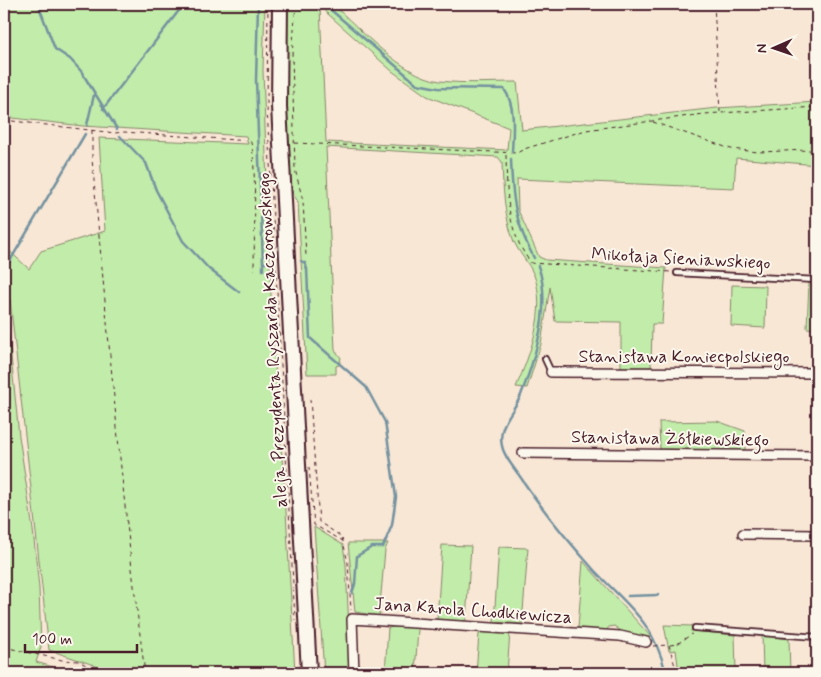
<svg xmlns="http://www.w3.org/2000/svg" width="821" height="677" viewBox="0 0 821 677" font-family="Mynerve,sans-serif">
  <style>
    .green { fill: #c1eca9; stroke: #86866a; fill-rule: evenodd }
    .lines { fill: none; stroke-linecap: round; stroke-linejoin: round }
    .stream { stroke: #7492a0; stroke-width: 2.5 }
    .lane-casing { stroke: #4a1f2b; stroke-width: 8 }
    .street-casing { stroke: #4a1f2b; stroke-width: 12 }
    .primary-casing { stroke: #4a1f2b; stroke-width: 18 }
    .path { stroke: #4a1f2b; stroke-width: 1; stroke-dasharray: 4 4; stroke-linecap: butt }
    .lane { stroke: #fbf7ec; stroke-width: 4.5 }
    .street { stroke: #fbf7ec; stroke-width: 9 }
    .primary { stroke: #fbf7ec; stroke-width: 14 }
    .labels { text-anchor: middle; stroke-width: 4; stroke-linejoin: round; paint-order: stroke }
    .street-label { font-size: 18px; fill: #4a1f2b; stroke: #fbf7ec }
  </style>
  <rect width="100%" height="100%" fill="#f8e7d5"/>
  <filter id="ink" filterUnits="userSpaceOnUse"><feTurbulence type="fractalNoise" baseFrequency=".02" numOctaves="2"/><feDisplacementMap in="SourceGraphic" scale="10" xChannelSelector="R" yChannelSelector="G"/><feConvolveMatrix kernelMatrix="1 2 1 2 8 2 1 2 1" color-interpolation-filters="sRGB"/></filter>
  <g filter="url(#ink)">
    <!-- green -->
    <path class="green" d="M4,4H265L263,70L272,325L286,511L295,673H105L94,665L49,650L10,300L4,309V246L29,269L41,251L105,231L99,138L248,144L246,136L83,126L4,117Z
      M288,4H332C362,30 400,75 440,81C465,84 492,82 517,82L522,130L717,108L817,102V165L736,158L734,188L517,179L518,210L539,257L546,260L666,268L662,324H652L651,367H621V322L555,321L550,287L541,344L527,388L516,387C530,355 547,310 534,275C529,263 519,253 514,242C504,216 503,188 502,162L498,157L326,147L335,350L341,358L339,365L336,366V374H307L298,202C295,197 291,191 290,185C281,130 285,60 288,4ZM320,7L392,71L427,96L509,128L507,150L326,142Z
      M809,283H817V329L807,328Z
      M732,285L766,286L765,328L731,326Z
      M7,316L19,436L33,530L39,588L41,647L36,662L73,673H23L4,670V319Z
      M717,421L745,431V450L660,449L659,422Z
      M314,527L343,545L346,565L351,673H324Z
      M348,543H388L385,550L379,616L355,612Z
      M442,545L471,546L466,620L463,621L437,620Z
      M499,547L528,548L522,624L494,622Z
      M583,561L651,637L624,633L614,626L609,627L605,632L578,628Z
      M405,625L417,626L418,629L415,673H385L388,628Z
      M664,625L692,626L691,631L735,635L736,673H679L676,650L669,651Z
      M486,630L510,632L507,673H476L479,634Z
      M762,635L789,639L790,673H763Z"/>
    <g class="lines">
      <!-- stream -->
      <path class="stream" d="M38,4L55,49L70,59L81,71L117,129
        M258,4L256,80L263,263
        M324,4L417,84L438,88L504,89C516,105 513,133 512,151
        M103,109L184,4
        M87,125L94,95
        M120,136L146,163L156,190L183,241L209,269L239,292
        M511,159C512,199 515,222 534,258
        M301,261L305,263L307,269L310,338L366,387L385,422L396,497L392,525L383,547H372L357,556L355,584L352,593
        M538,266C552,303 535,359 521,395C514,412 497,425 502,446C504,458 517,471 523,481C544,512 569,542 594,570C629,607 653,621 666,673
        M263,270V263H271
        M4,271L85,134
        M628,596L658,595"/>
      <!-- lane casing -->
      <g class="lane-casing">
        <path id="lane" d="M677,273L817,280
          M545,359L551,372
          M695,628L817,637"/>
      </g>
      <!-- street casing -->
      <g class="street-casing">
        <path id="street" d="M551,372L817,373
          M523,453L817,456
          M743,534L817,535
          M354,673L352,619L620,636L646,642"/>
      </g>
      <!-- primary casing -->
      <g class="primary-casing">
        <path id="primary" d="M280,4L279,106L309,673"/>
      </g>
      <!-- path -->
      <path class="path" d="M268,4L267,108L295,620
        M296,4L292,55L295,169L303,201L306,256
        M714,4L720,112
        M4,120L115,133L124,132L250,141C257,149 254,251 254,270
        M653,122L731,149L758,152L809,150L817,151
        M92,130V159C108,331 122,502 145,673
        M295,143L517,153L524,149L586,130L704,114L817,107
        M506,155C507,194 506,230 531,263L671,272
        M310,399L319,522L342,537L348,563L351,610
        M309,467L314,525L343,541
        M670,645L677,644L692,634
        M653,646L669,645L677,673
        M4,647L62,660L78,661L102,673"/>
      <!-- lane -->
      <use href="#lane" class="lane"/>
      <!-- street -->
      <use href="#street" class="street"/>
      <!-- primary -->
      <use href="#primary" class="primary"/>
    </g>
  </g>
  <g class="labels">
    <!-- street labels -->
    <g class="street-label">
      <text transform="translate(681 258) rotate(3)" y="6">Mikołaja Sieniawskiego</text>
      <text transform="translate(272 340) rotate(-93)" y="6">aleja Prezydenta Ryszarda Kaczorowskiego</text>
      <text x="684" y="362">Stanisława Koniecpolskiego</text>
      <text transform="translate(670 438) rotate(1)" y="6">Stanisława Żółkiewskiego</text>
      <text transform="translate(473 610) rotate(4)" y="6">Jana Karola Chodkiewicza</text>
    </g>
  </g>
  <!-- margin -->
  <rect width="821" height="677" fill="none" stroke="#fbf7ec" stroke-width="20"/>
  <rect x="10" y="10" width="801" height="657" fill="none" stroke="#4a1f2b" stroke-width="2" filter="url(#ink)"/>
  <!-- north arrow -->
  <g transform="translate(774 48) rotate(268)" stroke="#fbf7ec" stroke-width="4" paint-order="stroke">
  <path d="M0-4L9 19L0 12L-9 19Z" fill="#4a1f2b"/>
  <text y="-8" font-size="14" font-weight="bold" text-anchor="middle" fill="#4a1f2b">N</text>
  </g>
  <!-- scale -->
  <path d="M25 644v8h112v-8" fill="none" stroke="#4a1f2b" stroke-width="2.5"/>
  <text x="32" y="644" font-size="15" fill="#4a1f2b" stroke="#fbf7ec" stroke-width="4" paint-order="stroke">100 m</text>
</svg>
